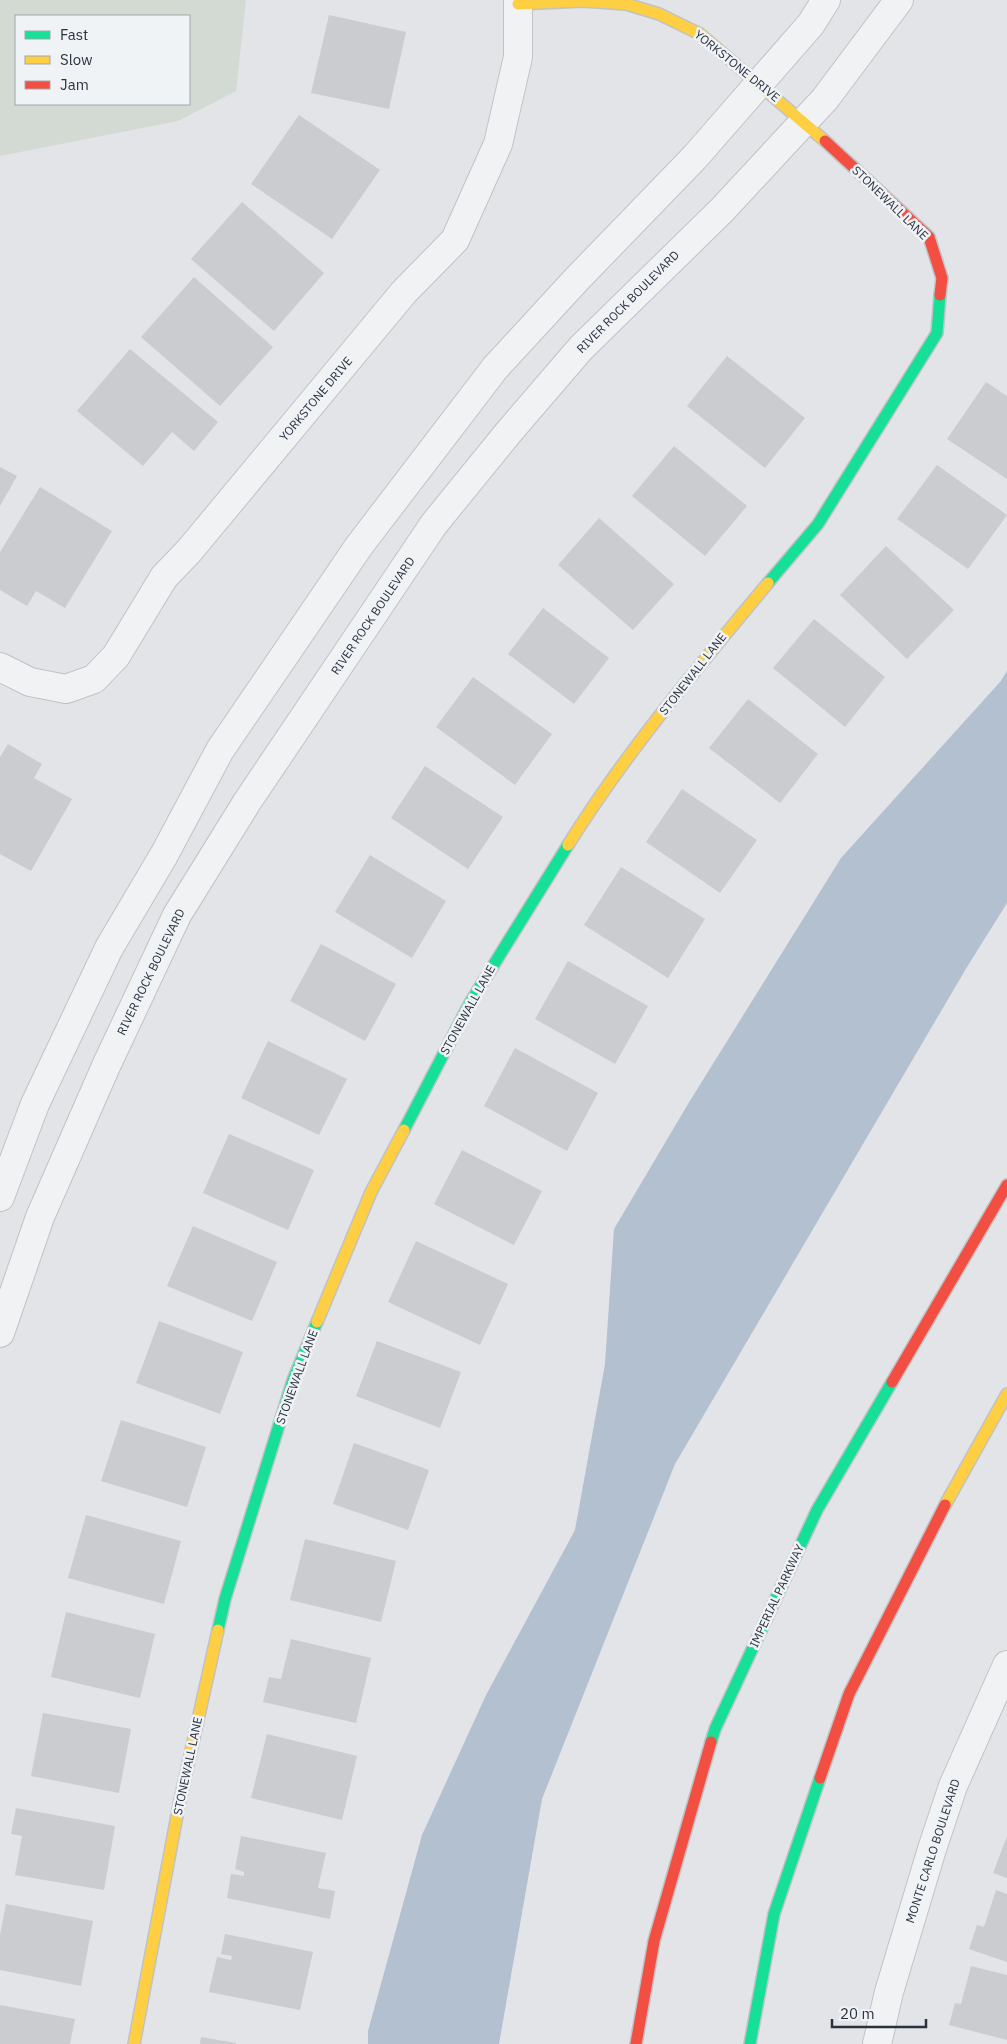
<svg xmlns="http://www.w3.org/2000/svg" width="1007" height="2044" viewBox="0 0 1007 2044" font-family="'IBM Plex Sans',sans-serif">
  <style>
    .green { fill: #d3dad3; fill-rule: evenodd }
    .water { fill: #b2c0d0 }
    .building { fill: #cacccf }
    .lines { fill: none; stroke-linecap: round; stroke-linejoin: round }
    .street-casing { stroke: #c0c2c5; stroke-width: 30 }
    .fast-casing { stroke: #c0c2c5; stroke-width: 14 }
    .slow-casing { stroke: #c0c2c5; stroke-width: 14 }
    .jam-casing { stroke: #c0c2c5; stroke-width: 14 }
    .street { stroke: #f1f2f4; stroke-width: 28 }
    .fast { stroke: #16e098; stroke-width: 11 }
    .slow { stroke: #ffcf43; stroke-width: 11 }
    .jam { stroke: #f24e42; stroke-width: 11 }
    .labels { text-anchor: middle; stroke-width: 5; stroke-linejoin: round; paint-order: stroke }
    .street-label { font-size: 12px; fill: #2a323f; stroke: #f0f3f6 }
  </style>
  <rect width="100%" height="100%" fill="#e2e4e7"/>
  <!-- green -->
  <path class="green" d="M0,0H246L236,91L178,121L0,156ZM16,16H189V104H16Z"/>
  <!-- water -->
  <path class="water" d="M1007,671V903L967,967L675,1464L542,1799L499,2044H368V2031L422,1835L486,1695L575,1530L605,1364L614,1229L688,1104L841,858L1000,682Z"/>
  <!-- building -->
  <path class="building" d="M329,15L406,32L389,109L311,93Z
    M299,115L380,170L332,239L251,184Z
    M242,202L324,273L274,331L191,259Z
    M194,277L273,347L220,406L141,337Z
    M130,349L218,422L194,451L172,432L143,466L77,411Z
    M727,356L805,418L765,468L687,406Z
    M986,382L1007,396V479L947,439Z
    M674,446L747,506L705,556L632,496Z
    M937,465L1007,515L968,569L897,519Z
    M0,467L17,476L0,506Z
    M40,487L112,531L65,608L36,591L27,606L0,590V552Z
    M599,518L674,584L633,630L558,565Z
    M886,546L954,610L907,659L840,595Z
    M543,608L609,658L574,704L508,654Z
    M814,619L885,677L845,727L773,668Z
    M473,677L552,734L515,785L436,727Z
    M748,699L818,754L780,803L709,748Z
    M8,744L42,764L34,778L72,799L31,871L0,854V757Z
    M425,766L503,817L468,869L391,818Z
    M682,789L757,840L720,893L646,842Z
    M370,855L446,901L412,958L335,912Z
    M621,867L705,919L668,978L584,925Z
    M321,944L396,984L365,1041L290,1001Z
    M568,961L648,1006L615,1064L535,1019Z
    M268,1041L347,1079L319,1135L241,1098Z
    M515,1048L598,1093L567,1151L484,1106Z
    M229,1134L314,1170L288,1230L203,1193Z
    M462,1150L542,1191L514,1245L434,1204Z
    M193,1226L277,1262L252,1321L167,1286Z
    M416,1241L508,1284L480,1345L388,1302Z
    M159,1321L243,1352L220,1414L136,1383Z
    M377,1341L461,1372L440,1428L356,1396Z
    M121,1420L206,1447L187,1507L101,1481Z
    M354,1443L429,1470L408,1530L333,1504Z
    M86,1515L181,1541L164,1604L68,1578Z
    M305,1539L396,1561L381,1622L290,1600Z
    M66,1612L155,1634L140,1698L51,1677Z
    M291,1639L371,1658L356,1723L263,1702L269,1677L281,1679Z
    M43,1713L131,1729L119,1793L31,1776Z
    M267,1734L357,1756L342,1820L251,1798Z
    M16,1808L115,1826L104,1890L15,1875L22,1836L11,1834Z
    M241,1836L326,1853L318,1888L335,1891L330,1919L227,1898L231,1874L244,1876V1872L235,1869Z
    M1007,1836V1878L993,1873Z
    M996,1890L1007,1894V1962L969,1949L977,1925L984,1927Z
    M6,1904L93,1921L81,1986L0,1970V1935Z
    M225,1934L313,1952L300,2010L209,1992L217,1957L231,1960L232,1956L221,1954Z
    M971,1966L1007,1975V2040L949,2025L955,2003L961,2004Z
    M0,2005L75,2019L70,2044H0Z
    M201,2037L236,2043V2044H200Z"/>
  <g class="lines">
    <!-- street casing -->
    <g class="street-casing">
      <path id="street" d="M0,667L30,682L66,689L94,679L116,656L164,577L189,551L404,292L455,240L498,144L518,57V0
        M0,1197L35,1104L109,948L164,855L220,750L359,546L495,368L576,280L695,157L811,24L826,0
        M0,1333L40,1217L106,1066L177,915L247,802L434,524L508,433L581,348L722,210L825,99L899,0
        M877,2044L889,1992L932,1849L953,1786L1007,1665"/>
    </g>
    <!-- fast casing -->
    <g class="fast-casing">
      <path id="fast" d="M768,583L818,524L937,333L940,295
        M404,1130L470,1003L568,845
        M218,1630L225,1599L293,1380L317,1322
        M711,1742L715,1729L817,1510L892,1382
        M750,2044L774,1914L820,1778"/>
    </g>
    <!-- slow casing -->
    <g class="slow-casing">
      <path id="slow" d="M518,4L583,1L626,4L659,14L700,34L825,141
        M568,845C626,752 698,667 768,583
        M317,1322L371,1192L404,1130
        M945,1505L1007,1394
        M134,2044L179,1805L218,1630"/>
    </g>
    <!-- jam casing -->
    <g class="jam-casing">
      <path id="jam" d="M825,141L929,237L942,278L940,295
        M892,1382L1007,1185
        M820,1778L849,1694L945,1505
        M636,2044L654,1941L711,1742"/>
    </g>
    <!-- street -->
    <use href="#street" class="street"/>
    <!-- fast -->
    <use href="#fast" class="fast"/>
    <!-- slow -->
    <use href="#slow" class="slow"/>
    <!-- jam -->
    <use href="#jam" class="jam"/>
  </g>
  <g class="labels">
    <!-- street labels -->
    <g class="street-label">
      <text transform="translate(737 66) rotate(39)" y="4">YORKSTONE DRIVE</text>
      <text transform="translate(890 203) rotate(44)" y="4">STONEWALL LANE</text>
      <text transform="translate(628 302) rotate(-45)" y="4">RIVER ROCK BOULEVARD</text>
      <text transform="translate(316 399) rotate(-50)" y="4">YORKSTONE DRIVE</text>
      <text transform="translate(373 616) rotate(-56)" y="4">RIVER ROCK BOULEVARD</text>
      <text transform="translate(693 674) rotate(-52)" y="4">STONEWALL LANE</text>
      <text transform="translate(151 972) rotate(-64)" y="4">RIVER ROCK BOULEVARD</text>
      <text transform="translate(468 1010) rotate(-61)" y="4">STONEWALL LANE</text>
      <text transform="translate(297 1377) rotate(-70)" y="4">STONEWALL LANE</text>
      <text transform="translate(777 1596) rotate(-65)" y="4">IMPERIAL PARKWAY</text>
      <text transform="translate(188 1766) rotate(-78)" y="4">STONEWALL LANE</text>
      <text transform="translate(933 1851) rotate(-72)" y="4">MONTE CARLO BOULEVARD</text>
    </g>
  </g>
  <!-- legend -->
  <rect x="15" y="15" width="175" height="90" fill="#f0f3f6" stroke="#a1a6ad"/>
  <rect x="25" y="31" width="25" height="8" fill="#16e098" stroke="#a1a6ad"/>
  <text x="60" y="40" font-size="15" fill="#2a323f">Fast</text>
  <rect x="25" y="56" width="25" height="8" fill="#ffcf43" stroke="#a1a6ad"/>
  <text x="60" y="65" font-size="15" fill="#2a323f">Slow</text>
  <rect x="25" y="81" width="25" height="8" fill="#f24e42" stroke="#a1a6ad"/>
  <text x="60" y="90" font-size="15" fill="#2a323f">Jam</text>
  <!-- scale -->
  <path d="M832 2019v8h94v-8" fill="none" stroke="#2a323f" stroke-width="2.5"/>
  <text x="840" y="2019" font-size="15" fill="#2a323f" stroke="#f0f3f6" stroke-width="4" paint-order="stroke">20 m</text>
</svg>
